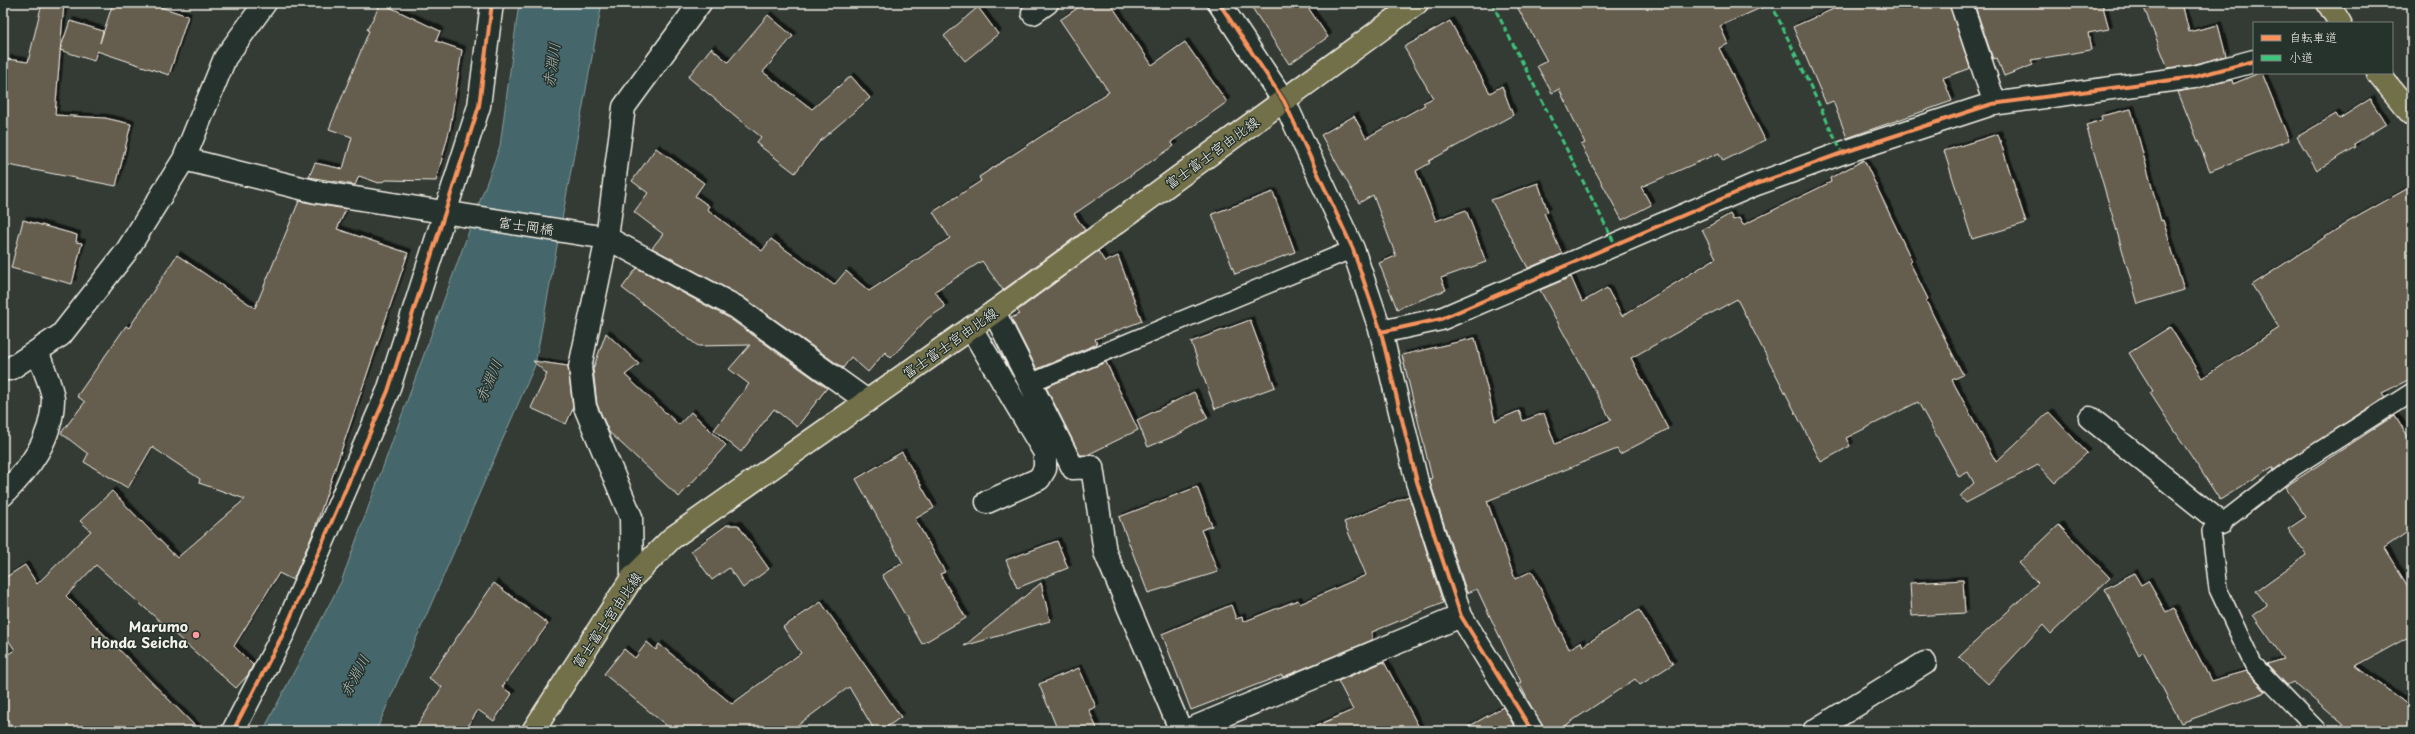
<svg xmlns="http://www.w3.org/2000/svg" width="2415" height="734" viewBox="0 0 2415 734" font-family="'Playpen Sans','Klee One',sans-serif">
  <style>
    .water { fill: #44666b; stroke: #8a9e9d }
    .building { fill: #655d4e; stroke: #f4f1e8; filter: url(#shadow) }
    .lines { fill: none; stroke-linecap: round; stroke-linejoin: round }
    .lane-casing { stroke: #f4f1e8; stroke-width: 20 }
    .street-casing { stroke: #f4f1e8; stroke-width: 25 }
    .primary-casing { stroke: #f4f1e8; stroke-width: 25 }
    .lane { stroke: #26332d; stroke-width: 17 }
    .street { stroke: #26332d; stroke-width: 22 }
    .primary { stroke: #71704a; stroke-width: 22 }
    .quiet { stroke: #40c37c; stroke-width: 3; stroke-dasharray: 6 3; stroke-linecap: butt }
    .cycleway-casing { stroke: #26332d; stroke-width: 6 }
    .cycleway { stroke: #f8935d; stroke-width: 4 }
    .poi-dot { fill: #ff9aa2; stroke: #26332d; stroke-width: 1.5 }
    .labels { text-anchor: middle; stroke-width: 3; stroke-linejoin: round; paint-order: stroke }
    .street-label { font-size: 14px; fill: #f4f1e8; stroke: #26332d }
    .poi-label { font-size: 14px; font-weight: bold; fill: #f4f1e8; stroke: #26332d; text-anchor: end }
    .water-label { font-size: 15px; font-style: italic; fill: #aeb9b6; stroke: #26332d }
  </style>
  <defs>
    <filter id="shadow"><feDropShadow dx="3.5" dy="-3.5" stdDeviation="0" flood-color="#0009"/></filter>
  </defs>
  <rect width="100%" height="100%" fill="#333b34"/>
  <filter id="ink" filterUnits="userSpaceOnUse"><feTurbulence type="fractalNoise" baseFrequency=".025" numOctaves="2"/><feDisplacementMap in="SourceGraphic" scale="8" xChannelSelector="R" yChannelSelector="G"/><feConvolveMatrix kernelMatrix="1 2 1 2 8 2 1 2 1" color-interpolation-filters="sRGB"/></filter>
  <g filter="url(#ink)">
    <!-- water -->
    <path class="water" d="M519,3H602L535,365L376,731H263L341,582L500,146Z"/>
    <!-- building -->
    <path class="building" d="M42,3H64L55,115L105,118L131,124L116,186L3,164L7,59L28,62Z
      M113,3H148L188,16L169,75L97,51L94,61L60,50L70,21L103,31L100,43Z
      M381,3L440,31L436,41L462,50L450,128L436,181L386,180L379,183L359,176L355,185L309,177L315,163L343,169L352,137L329,129L369,31L367,30Z
      M1085,3H1110L1152,65L1185,42L1227,102L1171,142L1174,146L1074,214L1085,230L1003,290L982,261L935,291L945,307L927,319L891,358L885,352L868,372L851,357L843,368L743,297L652,248L663,234L634,212L648,193L632,181L656,148L704,183L695,196L709,206L707,209L762,251L771,239L834,285L846,271L869,291L950,238L933,212L981,181L979,177L1109,92L1060,20Z
      M1249,3H1305L1328,37L1289,64Z
      M1515,3H1772L1720,26L1728,44L1719,48L1765,140L1723,161L1719,153L1641,187L1651,205L1622,220L1581,145L1585,143L1559,89L1552,93L1537,66L1547,61Z
      M1847,3H1949L1970,68L1943,78L1952,101L1847,138L1833,101L1826,104L1793,27Z
      M1974,3H2102L2109,29L2088,33L2091,50L2031,60L2033,65L2004,76L1997,58L1993,59Z
      M2142,3H2182L2189,32L2218,25L2226,56L2192,65L2168,68Z
      M978,7L998,34L965,61L944,36Z
      M768,15L793,36L763,72L812,109L851,76L870,98L820,141L795,173L756,143L761,137L688,77L711,48L728,62Z
      M1450,21L1490,93L1502,86L1513,115L1429,161L1430,163L1416,171L1436,221L1466,210L1486,262L1441,278L1446,290L1397,309L1379,263L1396,256L1373,195L1359,203L1321,135L1354,116L1366,138L1425,105L1423,103L1433,98L1404,47Z
      M2259,73H2262L2289,140L2210,171L2178,92L2232,80L2233,84Z
      M2370,99L2386,124L2354,144L2356,147L2317,170L2297,137L2336,114L2339,119Z
      M2131,109L2161,221L2163,220L2184,290L2138,304L2086,125L2102,120L2101,116Z
      M1998,134L2026,223L1972,239L1944,151Z
      M1864,160L1912,261L1910,263L1928,299L1926,301L1963,375L1952,380L1996,462L2049,412L2087,453L2055,483L2038,465L1966,503L1960,496L1974,483L1968,472L1959,477L1918,402L1846,438L1850,446L1821,462L1737,299L1631,358L1668,429L1620,454L1617,449L1487,501L1515,579L1532,571L1569,649L1581,642L1583,646L1639,610L1673,664L1640,685L1635,679L1557,731H1544L1519,683L1521,682L1477,589L1467,593L1429,479L1432,478L1402,355L1475,338L1495,421L1519,411L1523,421L1544,413L1555,444L1611,420L1540,290L1571,277L1582,302L1607,288L1622,316L1716,258L1702,230L1730,214L1733,220L1739,218L1743,225L1831,182L1830,178Z
      M1538,183L1548,212L1544,213L1562,254L1528,268L1491,200Z
      M2412,186V378L2382,393L2385,397L2274,470L2272,467L2220,500L2150,393L2153,391L2129,353L2170,327L2202,378L2279,328L2252,285L2348,222Z
      M1273,192L1295,252L1235,274L1212,214Z
      M299,201L346,209L337,229L408,253L314,531L293,580L279,573L234,646L253,665L248,675L236,688L96,565L66,596L200,731H14L3,713V657L15,650L3,632V579L25,565L37,584L91,531L80,521L112,491L177,558L245,499L199,483L200,479L152,447L128,488L84,462L88,454L61,433L85,402L77,396L126,326L129,328L177,255L255,308Z
      M23,220L77,235L76,242L82,243L72,284L11,268Z
      M1098,251L1105,262L1118,256L1142,321L1095,339L1097,344L1037,369L1011,318L1020,314L1017,311Z
      M637,268L729,318L827,388L797,427L774,409L741,452L714,430L749,384L729,369L750,345L698,346L622,288Z
      M1250,320L1275,387L1215,409L1191,342Z
      M606,333L639,364L625,375L679,425L691,412L726,445L679,497L609,432L597,404L593,369Z
      M533,361L568,366L573,409L566,424L531,408L547,374Z
      M1106,362L1138,430L1087,455H1080L1046,387Z
      M1194,392L1208,418L1177,435L1148,447L1137,420Z
      M2395,415L2412,443V529L2384,548L2412,593V635L2356,666L2412,708V731H2351L2293,682L2287,685L2267,664L2284,659L2253,615L2267,605L2256,591L2306,555L2288,529L2306,517L2285,487Z
      M902,452L934,508L915,519L945,572L940,574L966,618L922,644L882,575L903,563L856,479Z
      M1197,487L1212,526L1201,530L1218,572L1148,593L1119,517Z
      M1409,496L1443,603L1372,632V640L1283,677L1282,675L1191,710L1162,634L1231,605L1236,619L1242,617L1243,622L1298,600L1300,604L1366,575L1344,522Z
      M727,525H738L769,569L743,588L729,568L712,580L691,551Z
      M2059,525L2110,578L2051,634L2043,625L1988,684L1959,657L2038,583L2019,563Z
      M1057,541L1068,568L1017,588L1006,560Z
      M2134,573L2141,585L2148,581L2166,612L2174,608L2211,681L2246,671L2266,692L2181,723L2143,651L2139,655L2105,589Z
      M1963,580L1965,613L1912,616L1910,583Z
      M494,583L548,624L502,687L512,694L494,721L478,710L465,731H414L442,687L429,678Z
      M1041,583L1050,621L964,646Z
      M821,602L901,717L881,731H875L849,687L790,731H673L604,674L624,649L635,658L647,642L656,650L659,644L732,704L801,653L783,627Z
      M1384,662L1421,731H1304L1353,710L1338,681Z
      M1079,668L1096,707L1089,710L1098,731H1058L1039,684Z
      M1503,707L1517,731H1461Z"/>
    <g class="lines">
      <!-- lane casing -->
      <g class="lane-casing">
        <path id="lane" d="M1030,383L1353,249
          M2318,731L2253,664L2218,589L2211,531L2294,467L2412,392"/>
      </g>
      <!-- street casing -->
      <g class="street-casing">
        <path id="street" d="M1219,3L1284,101L1353,249L1381,332L1417,482L1461,616L1532,731
          M1961,3L1995,104
          M1033,13L1047,3
          M184,159L317,192L607,238L736,307L867,401
          M994,312L1073,468L1092,467L1105,552L1181,731
          M971,328L1045,453V469L1039,479L987,502
          M1381,332L1441,319L1754,185L1842,153L1992,104L2194,77L2254,61
          M3,369H10L61,335L126,252L184,159L225,58L265,3
          M2090,418L2221,523
          M3,495C29,469 52,440 53,400C53,388 41,363 37,351
          M632,578L631,517L585,407L580,367L607,238L624,107L700,3
          M233,731L284,632L388,391L479,106L492,3
          M1186,731L1461,616
          M1814,731L1925,663"/>
      </g>
      <!-- primary casing -->
      <g class="primary-casing">
        <path id="primary" d="M2328,3L2340,23
          M2378,73L2412,115
          M533,731L632,578L672,538L994,312L1417,3"/>
      </g>
      <!-- lane -->
      <use href="#lane" class="lane"/>
      <!-- street -->
      <use href="#street" class="street"/>
      <!-- primary -->
      <use href="#primary" class="primary"/>
      <!-- quiet -->
      <path class="quiet" d="M1492,3L1615,244
        M1771,3L1842,153"/>
      <!-- cycleway casing -->
      <g class="cycleway-casing">
        <path id="cycleway" d="M1219,3L1284,101L1353,249L1381,332L1417,482L1461,616L1532,731
          M1381,332L1441,319L1754,185L1842,153L1992,104L2194,77L2254,61
          M233,731L284,632L388,391L479,106L492,3"/>
      </g>
      <!-- cycleway -->
      <use href="#cycleway" class="cycleway"/>
    </g>
  </g>
  <!-- markers -->
  <circle class="poi-dot" cx="196" cy="635" r="4"/>
  <g class="labels">
    <!-- street labels -->
    <g class="street-label">
      <text transform="translate(1212 153) rotate(-36)" y="5">富士富士宮由比線</text>
      <text transform="translate(526 226) rotate(8)" y="5">富士岡橋</text>
      <text transform="translate(950 343) rotate(-35)" y="5">富士富士宮由比線</text>
      <text transform="translate(607 620) rotate(-56)" y="5">富士富士宮由比線</text>
    </g>
    <!-- poi labels -->
    <g class="poi-label">
      <text x="188" y="632">Marumo<tspan x="188" dy="16">Honda Seicha</tspan></text>
    </g>
    <!-- water labels -->
    <g class="water-label">
      <text transform="translate(552 65) rotate(-82)" y="5">赤淵川</text>
      <text transform="translate(489 381) rotate(-66)" y="5">赤淵川</text>
      <text transform="translate(355 676) rotate(-62)" y="5">赤淵川</text>
    </g>
  </g>
  <!-- margin -->
  <rect width="2415" height="734" fill="none" stroke="#26332d" stroke-width="16"/>
  <rect x="8" y="8" width="2399" height="718" fill="none" stroke="#f4f1e8" stroke-width="1.5" filter="url(#ink)"/>
  <!-- legend -->
  <rect x="2253" y="22" width="140" height="52" fill="#26332d" stroke="#787f78"/>
  <rect x="2261" y="35" width="20" height="6" fill="#f8935d" stroke="#787f78"/>
  <text x="2289" y="42" font-size="12" fill="#f4f1e8">自転車道</text>
  <rect x="2261" y="55" width="20" height="6" fill="#40c37c" stroke="#787f78"/>
  <text x="2289" y="62" font-size="12" fill="#f4f1e8">小道</text>
</svg>
